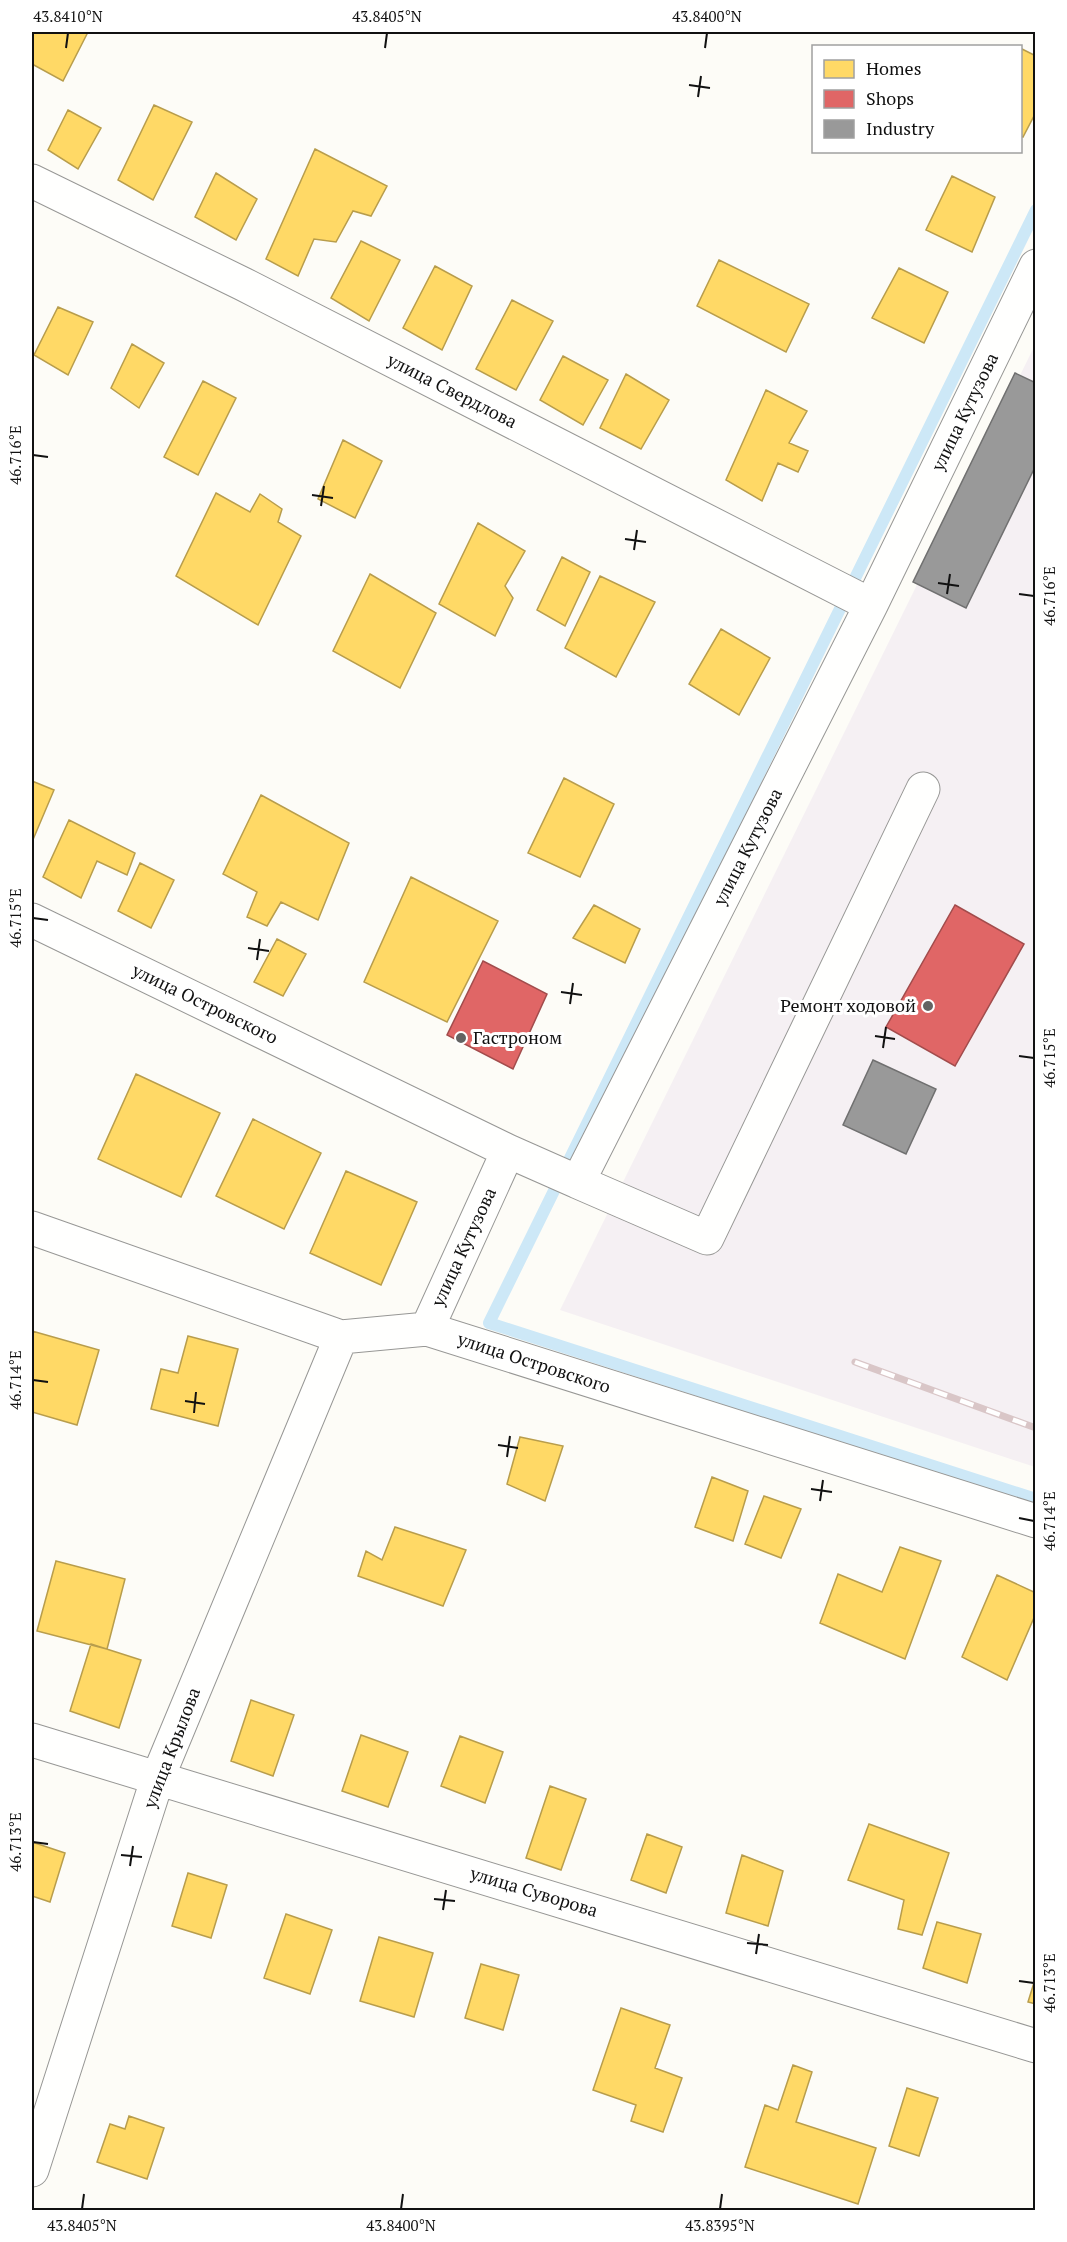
<svg xmlns="http://www.w3.org/2000/svg" width="1067" height="2242" viewBox="0 0 1067 2242" font-family="'PT Serif',serif">
  <style>
    .industrial { fill: #f5f0f3 }
    .homes { fill: #ffd966; stroke: #b89d4c; stroke-width: 1.5 }
    .shops { fill: #e06666; stroke: #a24c4c; stroke-width: 1.5 }
    .industry { fill: #999; stroke: #707070; stroke-width: 1.5 }
    .lines { fill: none; stroke-linecap: round; stroke-linejoin: round }
    .stream { stroke: #cde8f7; stroke-width: 12 }
    .minor-casing { stroke: #979795; stroke-width: 35 }
    .minor { stroke: #fffffe; stroke-width: 33 }
    .rail-casing { stroke: #d9c6c7; stroke-width: 7 }
    .rail { stroke: #fff; stroke-width: 4.5; stroke-dasharray: 14; stroke-linecap: butt }
    .ticks { fill: none; stroke: #111; stroke-width: 2 }
    .poi-dot { fill: #646362; stroke: #fff; stroke-width: 2 }
    .labels { text-anchor: middle; stroke-width: 6; stroke-linejoin: round; paint-order: stroke }
    .street-label { font-size: 18px; fill: #111; stroke: #fff }
    .poi-label { font-size: 18px; fill: #111; stroke: #fff; text-anchor: end }
    .neatline { fill: none; stroke: #111; stroke-width: 2 }
    .ticks-label { font-size: 15px; text-anchor: middle; fill: #111 }
  </style>
  <rect width="100%" height="100%" fill="#fdfcf7"/>
  <!-- industrial -->
  <path class="industrial" d="M1035,345V1467L560,1310Z"/>
  <!-- homes -->
  <path class="homes" d="M32,32H88L63,81L32,64Z
    M1020,48L1036,56V112L1023,137L1020,136Z
    M154,105L192,122L153,200L118,180Z
    M68,110L101,128L78,169L48,150Z
    M315,149L387,186L371,216L353,211L336,242L314,239L298,276L266,259Z
    M216,173L257,199L236,240L195,217Z
    M952,176L995,197L972,252L926,230Z
    M361,241L400,260L369,321L331,298Z
    M719,260L809,304L786,352L697,306Z
    M435,266L472,286L442,350L403,328Z
    M899,268L948,292L924,343L872,318Z
    M512,300L553,321L516,390L476,369Z
    M58,307L93,322L68,375L34,355Z
    M132,344L164,363L139,408L111,388Z
    M563,356L608,380L583,425L540,400Z
    M626,374L669,400L641,449L600,428Z
    M203,381L236,398L198,475L164,457Z
    M766,390L807,411L789,443L808,451L798,472L778,463L762,501L726,480Z
    M343,440L382,461L355,518L318,499Z
    M216,493L250,512L260,494L282,509L278,522L301,536L258,625L176,576Z
    M478,523L525,551L505,586L513,598L495,636L439,604Z
    M562,557L590,572L565,626L537,610Z
    M370,574L436,613L400,688L333,651Z
    M600,576L655,602L616,677L565,648Z
    M721,629L770,658L739,715L689,684Z
    M564,778L614,804L580,877L528,853Z
    M32,781L54,790L32,842Z
    M261,795L349,843L318,920L281,902L267,926L247,917L257,892L223,874Z
    M69,820L135,853L127,875L97,861L81,898L43,877Z
    M140,863L174,880L151,928L118,911Z
    M411,877L498,921L447,1022L364,982Z
    M594,905L640,929L625,963L573,938Z
    M277,939L306,954L283,996L254,982Z
    M136,1074L220,1113L181,1197L98,1159Z
    M253,1119L321,1153L284,1229L216,1196Z
    M346,1171L417,1202L381,1285L310,1253Z
    M32,1331L99,1350L77,1425L32,1412Z
    M188,1336L238,1349L218,1426L151,1409L161,1369L178,1373Z
    M520,1437L563,1446L545,1501L507,1484Z
    M712,1477L748,1491L733,1541L695,1527Z
    M764,1496L801,1509L781,1558L745,1544Z
    M395,1527L466,1550L443,1606L358,1576L366,1551L382,1560Z
    M900,1547L941,1561L905,1659L820,1623L838,1574L882,1592Z
    M56,1561L125,1579L107,1649L37,1631Z
    M997,1575L1036,1593V1613L1007,1680L962,1657Z
    M91,1644L141,1660L119,1728L70,1711Z
    M251,1700L294,1715L273,1776L231,1761Z
    M361,1735L408,1752L388,1807L342,1791Z
    M460,1736L503,1752L485,1803L441,1786Z
    M550,1786L586,1799L561,1870L526,1858Z
    M869,1824L949,1853L922,1935L898,1929L904,1900L848,1880Z
    M647,1834L682,1847L666,1893L631,1880Z
    M32,1842L65,1853L50,1902L32,1896Z
    M742,1855L783,1871L768,1926L726,1913Z
    M188,1873L227,1885L211,1938L172,1926Z
    M286,1914L332,1930L310,1994L264,1978Z
    M937,1922L981,1934L967,1983L923,1968Z
    M379,1937L433,1953L414,2017L360,2001Z
    M481,1964L519,1975L503,2030L465,2018Z
    M1036,1976V2004L1028,2002Z
    M621,2008L670,2025L655,2068L682,2078L663,2132L631,2121L636,2105L593,2090Z
    M793,2065L812,2072L796,2122L876,2148L858,2204L745,2167L765,2105L778,2110Z
    M907,2088L938,2098L919,2156L889,2146Z
    M129,2116L164,2128L147,2179L97,2162L110,2124L125,2129Z"/>
  <!-- shops -->
  <path class="shops" d="M955,905L1024,944L955,1066L886,1027Z
    M483,961L547,994L513,1069L447,1035Z"/>
  <!-- industry -->
  <path class="industry" d="M1015,373L1036,383V465L966,608L913,582Z
    M873,1060L936,1089L906,1154L843,1125Z"/>
  <g class="lines">
    <!-- stream -->
    <path class="stream" d="M1036,210L489,1323L1036,1499"/>
    <!-- minor casing -->
    <g class="minor-casing">
      <path id="minor" d="M32,181L243,284L871,605
        M32,920L508,1151
        M578,1182L707,1238L923,789
        M32,1228L341,1337L427,1329L1036,1521
        M427,1329L508,1151L578,1182L871,605L1036,266
        M32,1740L1036,2046
        M32,2170L158,1777L341,1337"/>
    </g>
    <!-- minor -->
    <use href="#minor" class="minor"/>
    <!-- rail casing -->
    <g class="rail-casing">
      <path id="rail" d="M855,1362L1036,1428"/>
    </g>
    <!-- rail -->
    <use href="#rail" class="rail"/>
  </g>
  <!-- ticks -->
  <path class="ticks" d="M66,48L68,33M385,48L387,33M705,48L707,33M689,85L710,88M698,97L701,76M33,455L48,457M312,495L333,498M321,506L324,486M625,539L646,542M634,550L637,530M938,583L959,586M947,594L950,574M1019,594L1034,596M33,918L48,920M248,948L269,951M257,960L260,939M561,992L582,995M570,1004L573,983M875,1036L895,1039M883,1048L886,1027M1019,1056L1034,1058M33,1380L48,1382M185,1401L205,1404M194,1413L196,1392M498,1445L518,1448M507,1457L510,1436M811,1489L832,1492M820,1501L823,1480M1019,1518L1034,1521M33,1842L48,1844M121,1855L142,1857M130,1866L133,1846M434,1899L455,1901M443,1910L446,1890M747,1943L768,1945M756,1954L759,1934M1019,1981L1034,1983M82,2209L84,2194M401,2209L403,2194M720,2209L722,2194"/>
  <!-- markers -->
  <g class="poi-dot">
    <circle cx="928" cy="1006" r="6"/>
    <circle cx="461" cy="1038" r="6"/>
  </g>
  <g class="labels">
    <!-- street labels -->
    <g class="street-label">
      <text transform="translate(452 391) rotate(27)" y="6">улица Свердлова</text>
      <text transform="translate(965 412) rotate(-64)" y="6">улица Кутузова</text>
      <text transform="translate(748 847) rotate(-63)" y="6">улица Кутузова</text>
      <text transform="translate(205 1004) rotate(26)" y="6">улица Островского</text>
      <text transform="translate(464 1247) rotate(-65)" y="6">улица Кутузова</text>
      <text transform="translate(534 1363) rotate(18)" y="6">улица Островского</text>
      <text transform="translate(172 1748) rotate(-69)" y="6">улица Крылова</text>
      <text transform="translate(534 1892) rotate(17)" y="6">улица Суворова</text>
    </g>
    <!-- poi labels -->
    <g class="poi-label">
      <text x="916" y="1012">Ремонт ходовой</text>
      <text x="473" y="1044" text-anchor="start">Гастроном</text>
    </g>
  </g>
  <!-- border -->
  <rect width="1067" height="2242" fill="none" stroke="#ffffff" stroke-width="66"/>
  <!-- legend -->
  <rect x="812" y="45" width="210" height="108" fill="#ffffff" stroke="#a0a0a0" stroke-width="1.5"/>
  <rect x="824" y="60" width="30" height="18" fill="#ffd966" stroke="#a0a0a0" stroke-width="1.5"/>
  <text x="866" y="75" font-size="18" fill="#111111">Homes</text>
  <rect x="824" y="90" width="30" height="18" fill="#e06666" stroke="#a0a0a0" stroke-width="1.5"/>
  <text x="866" y="105" font-size="18" fill="#111111">Shops</text>
  <rect x="824" y="120" width="30" height="18" fill="#999999" stroke="#a0a0a0" stroke-width="1.5"/>
  <text x="866" y="135" font-size="18" fill="#111111">Industry</text>
  <rect x="33" y="33" width="1001" height="2176" class="neatline"/>
  <g class="ticks-label">
    <text x="68" y="22">43.8410°N</text>
    <text x="387" y="22">43.8405°N</text>
    <text x="707" y="22">43.8400°N</text>
    <text transform="translate(16 455) rotate(-90)" y="5">46.716°E</text>
    <text transform="translate(1050 596) rotate(-90)" y="5">46.716°E</text>
    <text transform="translate(16 918) rotate(-90)" y="5">46.715°E</text>
    <text transform="translate(1050 1058) rotate(-90)" y="5">46.715°E</text>
    <text transform="translate(16 1380) rotate(-90)" y="5">46.714°E</text>
    <text transform="translate(1050 1521) rotate(-90)" y="5">46.714°E</text>
    <text transform="translate(16 1842) rotate(-90)" y="5">46.713°E</text>
    <text transform="translate(1050 1983) rotate(-90)" y="5">46.713°E</text>
    <text x="82" y="2231">43.8405°N</text>
    <text x="401" y="2231">43.8400°N</text>
    <text x="720" y="2231">43.8395°N</text>
  </g>
</svg>
